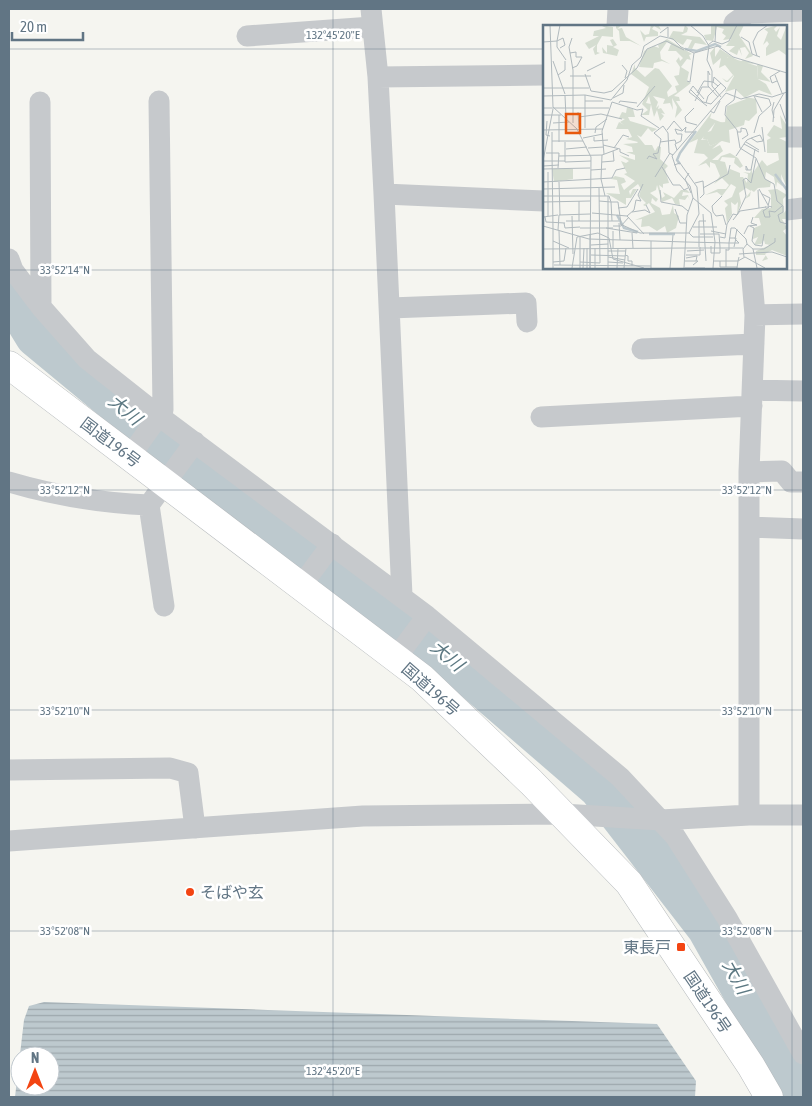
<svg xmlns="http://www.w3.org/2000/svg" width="812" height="1106" viewBox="0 0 812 1106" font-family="'Asap Condensed','Noto Sans JP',sans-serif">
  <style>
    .water { fill: url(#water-rules); fill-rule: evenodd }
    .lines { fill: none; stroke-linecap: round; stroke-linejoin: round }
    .river { stroke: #bdc9ce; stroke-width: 42 }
    .highway-casing { stroke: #b5b9bc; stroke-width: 29 }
    .street { stroke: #c6c9cc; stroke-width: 21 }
    .highway { stroke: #fff; stroke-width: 28 }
    .ticks { fill: none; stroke: #617584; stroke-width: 1; stroke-opacity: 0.45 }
    .poi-dot { fill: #f34412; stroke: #fff; stroke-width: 2 }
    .labels { text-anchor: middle; stroke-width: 5; stroke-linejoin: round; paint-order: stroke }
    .street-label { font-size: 16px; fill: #617584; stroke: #fff }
    .poi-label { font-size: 16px; fill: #617584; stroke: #fff; text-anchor: start }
    .water-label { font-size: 18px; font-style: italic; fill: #5c7882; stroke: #fff }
    .inset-river { fill: none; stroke: #bdc9ce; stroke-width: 2.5 }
    .inset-road { fill: none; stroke: #b1babe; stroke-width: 1 }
    .view { fill: #e8590c; fill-opacity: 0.15; stroke: #e8590c; stroke-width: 2.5 }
    .inset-edge { fill: none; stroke: #617584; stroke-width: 2.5 }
    .ticks-label { font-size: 12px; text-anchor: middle; fill: #617584; stroke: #fff; stroke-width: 5; stroke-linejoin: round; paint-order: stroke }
  </style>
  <defs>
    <pattern id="water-rules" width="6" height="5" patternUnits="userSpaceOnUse" patternTransform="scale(1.25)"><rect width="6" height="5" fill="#bdc9ce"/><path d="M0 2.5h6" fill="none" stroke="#9da8ad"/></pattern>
  </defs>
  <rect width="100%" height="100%" fill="#f5f5f0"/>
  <!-- water -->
  <path class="water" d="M44,1002L657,1024L696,1081L695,1097H15L24,1020L29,1006ZM20,1056H50V1086H20Z"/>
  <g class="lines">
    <!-- river -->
    <path class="river" d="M9,292L36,336L164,442L439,649L599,787L708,928L803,1097"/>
    <!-- highway casing -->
    <g class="highway-casing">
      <path id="highway" d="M9,365L422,678L531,782L629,883L751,1066L769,1097"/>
    </g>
    <!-- street -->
    <path class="street" d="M371,9L378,77L384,194L402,596
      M734,23L748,13L803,11
      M617,26L618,9
      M247,36L372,27
      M378,77L544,75
      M40,102L41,307
      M786,137H803
      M384,194L544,201
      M786,210L803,208
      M9,259L13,270L41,307L87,359L159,416L427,616L620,777L675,836L727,918L803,1054
      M390,308L526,303L527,322
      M755,315L803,314
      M642,349L754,344
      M753,390L803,391
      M541,417L752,406
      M130,456L163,410L159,101
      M749,472L782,471L791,482H803
      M9,482C53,495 103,503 149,505L195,442
      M149,505L164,606
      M749,527L803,529
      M301,586L332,544
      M396,658L427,616
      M9,770L170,768L188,773L195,828
      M749,815V472L755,315L751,268
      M9,841L363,816L562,814L661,820L749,815H803"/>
    <!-- highway -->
    <use href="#highway" class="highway"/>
  </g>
  <!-- ticks -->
  <path class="ticks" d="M333,9V1097M792,9V1097M9,49H544M786,49H803M9,270H803M9,490H803M9,710H803M9,931H803"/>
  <!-- markers -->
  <g class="poi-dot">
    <circle cx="190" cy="892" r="5"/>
    <rect x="676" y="942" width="10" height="10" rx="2.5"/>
  </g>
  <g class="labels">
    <!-- street labels -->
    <g class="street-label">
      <text transform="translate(111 442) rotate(37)" y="6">国道196号</text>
      <text transform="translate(431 689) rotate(41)" y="6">国道196号</text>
      <text transform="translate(708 1002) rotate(56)" y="6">国道196号</text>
    </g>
    <!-- poi labels -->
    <g class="poi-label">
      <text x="200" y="898">そばや玄</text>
      <text x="671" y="953" text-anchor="end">東長戸</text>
    </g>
    <!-- water labels -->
    <g class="water-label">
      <text transform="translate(125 410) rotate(40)" y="6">大川</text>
      <text transform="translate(447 656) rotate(40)" y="6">大川</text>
      <text transform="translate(736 977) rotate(61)" y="6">大川</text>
    </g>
  </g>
  <!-- overview -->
  <g transform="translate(543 25)">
    <rect width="244" height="244" fill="#f5f5f0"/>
    <path d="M185,32L214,41L215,54L223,59L229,70L216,65L203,72L213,74L214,88L206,96L202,95L201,100L186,105L187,118L179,116L167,121L164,114H160L161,108L168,106L172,98L182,97L184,81L203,74L192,64L182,67L191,51L182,34Z" fill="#d5ddd1"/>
    <path d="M57,0L70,2V12L59,11L54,20V27L57,28L52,30L50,24L53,20L46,24L42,18L56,11H50L51,6L63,3ZM73,0H79L74,4L79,3L83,12L98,21L87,16H77L76,6L73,3ZM108,0L116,1L118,5L111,1L109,4L115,7V11L103,12L101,17L97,5L102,10L106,9ZM142,0L145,3L144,7L138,10L157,12L164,20L152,18L149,24L145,23L149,15L144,14L140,20L126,13L130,6L140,7ZM168,0H201L196,10L210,31L202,34L206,28L202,22L197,23L199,31L196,24L194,30L186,26L192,21H183L188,14L180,15L183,11L179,8L181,4L174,2L170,16L163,15L161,10L168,9ZM235,0L231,4L233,7L237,2L234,11L238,15L244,0L243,30L236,25L223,31V23L226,19L224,16L220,20L225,7L221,4ZM70,14L74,20L70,22L76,25L74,31L60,28L59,22L64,28V20L70,21L67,15ZM124,14L149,29L146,30L148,35L144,34L138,42L146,47L144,56L148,58L131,71L136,72L137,76H133L139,85L132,93L134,82L129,73L130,85L127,78L120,79L122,74L110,71L115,77L113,83L116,80L115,84L118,83L122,89L118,88L121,91L117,96L114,85L111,92L106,71L103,78L108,79L106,90H98L105,85L99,79L106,62L88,49L92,39V43L102,52L112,43L116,44L129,61L124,67L125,72L134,67L132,61L136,60L131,51L136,50L137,42L133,36L136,32L137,36L140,33L133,26H125L128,19L124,17L117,27L118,34L127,39L119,36L111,38L110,43L96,42L101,26L111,21L116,23L115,20ZM172,22V32L177,24L197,37L200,35L220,41L218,47L228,57L215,54L214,39L198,38L184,32L191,50L185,57H183L179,53L184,56L190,50L182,40L176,43L178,33L170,40L167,28ZM84,82L90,84L92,92H85L87,96L114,104L109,107L105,103L98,112L94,110L102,120H109L112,126L115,121L118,122L117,134L125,141L122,144L126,158L120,159V163L116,160L119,173L122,171L120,167L131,173L138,165H144L147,168L140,167L139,171L145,170L147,176L145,171L142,175L136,174L137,180L132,179L129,173L119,177L114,160L113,165L107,168L115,174L113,177L109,173L108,178L117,183L119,190L127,189L130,180L131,188L136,191L133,203L124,208L122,201L114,206L106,201L98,202L99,194L92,195L112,187L106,178L102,181L100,180L103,178L96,171L98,164L95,159L86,166L87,170L90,164H94L88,173H83V180L63,168L77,169L74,155L68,154L72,151L81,153L83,157L78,159L81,165L92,156L81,149L84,148L78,136L83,138L86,136L76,130L92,135V130L83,127H90L89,122L80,119L94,118L95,117L83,114L89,112L85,104H73L76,97L81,100L77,97L82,94L76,93L79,87L83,88ZM169,87L167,93L180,98H172L158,115L164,114L167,121L178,116L169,124L177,120L180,126L169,135H175L178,131L187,128L195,133L200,141L197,143L191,138L192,133L179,132L177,136L182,137L185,148L187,144L197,148V152H200L204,158L205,149L200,147L207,148L209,143V149L219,135L224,141L236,135L235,128H224V115L228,113L224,110L231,100L239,104L237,90L244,101V112L236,113L244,117V163L238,149L239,161L234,157L233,163L231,152L223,147L222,154L228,157L227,162L215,163L211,167L208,165L207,171L202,174L208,166L203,163L196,168L198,178L194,190L195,177L192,180L188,177L189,189L184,198L182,183L185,180L181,176L189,172L193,162L188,159L179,171L174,167L162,170L175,164H183L186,160L179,153L171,159L177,151L172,139L167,137V143L163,138L155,141L165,133L161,129L151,128L155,114L146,118ZM234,164L244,170L240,174L241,188L244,184V199L243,194H239L244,203L240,206L244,211V231L229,225L222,229L225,234L219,236L223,230H213V226L227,220L222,219L221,215L218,219L211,220L215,212L210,214L211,203L218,200L216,193H211L219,184L228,183V170L225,165Z" fill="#d5ddd1"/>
    <path d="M9,144H30V154L11,157Z" fill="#d5ddd1"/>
    <path class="inset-river" d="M142,24L154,26L172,19L178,22M137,139L134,135L137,128L153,106M232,149L244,165M74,190L81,203L95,207M106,209H132"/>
    <path class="inset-road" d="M7,0L10,82L34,104L48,132L47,243M147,0L160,11L166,21L164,35L169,46V61L178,72M117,8L125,2V12M198,12L206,17L209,29L217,32M29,13L26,22L30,45V98M0,17L14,16L17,0M172,17L173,0M165,20L170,16L179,19L186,16L194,0M17,23L22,20L20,13L14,16V22L23,35M27,28L33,27V32H39L34,41L29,43M214,31L210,17L215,7L225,0M10,36L22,69M79,40L84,46L82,53M44,46L62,37M42,49L48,66L61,68L69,66L94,43L104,24L123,16L141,25M15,50L22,45V36M167,50L165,46V61L175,72M232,50L239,68M27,51H48M144,56L147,57L151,28M234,56L229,58L227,52L237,46M150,61L146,67L164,81M150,61L161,74M0,63H46M193,64L191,75L183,81L182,90L194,105L197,123L213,133L222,154L231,159L234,176L240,181V187L235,190L237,197L244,199M148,65L160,77L168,79L183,63L171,52L170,58M154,68L161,56L170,57L175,61M0,71L42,70L68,75L84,55L89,40L98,32L101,21L117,11L130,14L138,22L151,28L175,21L190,32L244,48M22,71L23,92M211,71L219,87M212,71L226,74L228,80M70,73L80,68L81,60M42,76H60M152,76L159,62H166M69,77L94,85L100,84L98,91L116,103M76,78L77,76L94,78M163,78L165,71L178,58M237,79L244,99M94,82L112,61M0,83H66M151,83L142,92L143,97L154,100M167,86L171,88L177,76M35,87L36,103M0,90H18M16,90V117M36,92L58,89L79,94M231,93L229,85L231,77M4,96L3,110L7,111M230,97L231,85L241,68M10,98L26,97M219,102L222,127M42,103V70M0,105L60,104M124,105L131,96L139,105M9,107V128M194,107H198V103L203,104L205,110L199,114M52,108L53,102L64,94M211,108L216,91L228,80M51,112V116L65,115M40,113L60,109M9,116H40M22,117V137L48,136M117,117L132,115L133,118M203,117L216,125M201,119L216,127M60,120L77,124V127L86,131M45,123L60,122M71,123L80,110L86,112M23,124L44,122M134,125L132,119L138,116L139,109H134L132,104L139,106L143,102L142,107H151M3,128H16L15,143M9,128L10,204M61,129L59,106L69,77M59,130L58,154L62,171M16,131L59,130L75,124M193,131L203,116L204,115L206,114L211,112L217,110L220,116L214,117L208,113M104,134L106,131L114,134L110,129L115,128L118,114L111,108L120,101L125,108L126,128L130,130M0,136L10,84M0,136H22M59,137L71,136L70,126M0,141L16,140M119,142L130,160H137L141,165L145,163M0,144L47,143M48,145L63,144M205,145L203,141V145H208L212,124M5,147V191M146,148L142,154L148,168M112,152L127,128M0,157L69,153L73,145L82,143M16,157L17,190M152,158L160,156L161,169L157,173M160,163L185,149L187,140M0,164L72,162M216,164L225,180M117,165L118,177L139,181L145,186M215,165L216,183M219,169L227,173L225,181L229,182M0,171H66L68,177H75L78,199M93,175L98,176L95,170L100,159M36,176V196M56,176L68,177L69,196M0,177L47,176M222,182H226L220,186L222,192H227L226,186L232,187L239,181M75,183L84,182L95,164M132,184L137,198H143M89,187L102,185L107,188L103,180M170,187L173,191L180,190L183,200M170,187L169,181L179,171M49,188L84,191L101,209M160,189L163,236M29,191L30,229M84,191L91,185L93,175M0,192L15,190M2,192L3,197L22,198M190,195L197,186L223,182M23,196H76M21,198L22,203L37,202M76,198L77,215M77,199L97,208H146L156,189L154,162L137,138L131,140M0,201L46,214L143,217L186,218L188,203H192L203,214L204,219L200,224L201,232M70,201H78L86,192M207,201L211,203L209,216L212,220L219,221L221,209M150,202H174M37,203H70M63,203L94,208M10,204V243M194,204L192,214L196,218M15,205L16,190L47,189M16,205L17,240M70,206V224M168,206L183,209M89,208L90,223M146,208L150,212H170M157,209H176L177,222M201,209L205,201L214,200L208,198L210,192M177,212L182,213L184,199L190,189L194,190L203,171L200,155L203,153L208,158L213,134M186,213H193L191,222M10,216L26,223M204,219L210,224L214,243M48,220L65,219M168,221V228H177V222M156,222V196H163M144,223H200M0,224L144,223M210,224H221L232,217V213M183,225H186V218H196M65,226H83M144,226L161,225M211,228L229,227L244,232M196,229L211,228M48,230L82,231M82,230L85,231V236H89V241M143,230H157V222M65,232L82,235M143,233L154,231L153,236M142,236H155L150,240M171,236H195L196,232M177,236V242H194M10,237L21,236L23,223M37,237L57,238L56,163M65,237L80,238M11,240L108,241M183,242V224M29,243L34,212L55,208L66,213L70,234L101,243M37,243V212M40,243L41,223M44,243V223M47,243V209M52,243V223M65,243V171M74,243L75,223M81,243L83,223M108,243V216M127,243L130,210M141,243L144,190L150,173M142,243H162M170,243L172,217L168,188L150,173L147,161L134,146L129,131L183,68L198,74L216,69L229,72L244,67M194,243L195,236L202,232L222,243"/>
    <path class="view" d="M23,89H37V108H23Z"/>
    <rect width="244" height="244" class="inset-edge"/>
  </g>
  <g class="ticks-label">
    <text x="333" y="39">132°45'20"E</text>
    <text x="65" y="274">33°52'14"N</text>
    <text x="65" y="494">33°52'12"N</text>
    <text x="747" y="494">33°52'12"N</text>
    <text x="65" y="715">33°52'10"N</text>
    <text x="747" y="715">33°52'10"N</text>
    <text x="65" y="935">33°52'08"N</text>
    <text x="747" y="935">33°52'08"N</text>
    <text x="333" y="1075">132°45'20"E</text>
  </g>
  <!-- border -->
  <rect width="812" height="1106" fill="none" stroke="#617584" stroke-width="20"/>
  <!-- north arrow -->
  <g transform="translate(35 1071)"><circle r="24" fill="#ffffff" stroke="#c0c8ce"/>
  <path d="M0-4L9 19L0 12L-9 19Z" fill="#f34412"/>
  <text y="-8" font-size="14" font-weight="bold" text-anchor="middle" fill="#617584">N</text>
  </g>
  <!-- scale -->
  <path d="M12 32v8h71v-8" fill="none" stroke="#617584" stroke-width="2.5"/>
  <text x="20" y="32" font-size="15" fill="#617584" stroke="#ffffff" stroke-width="4" paint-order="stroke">20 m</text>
</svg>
